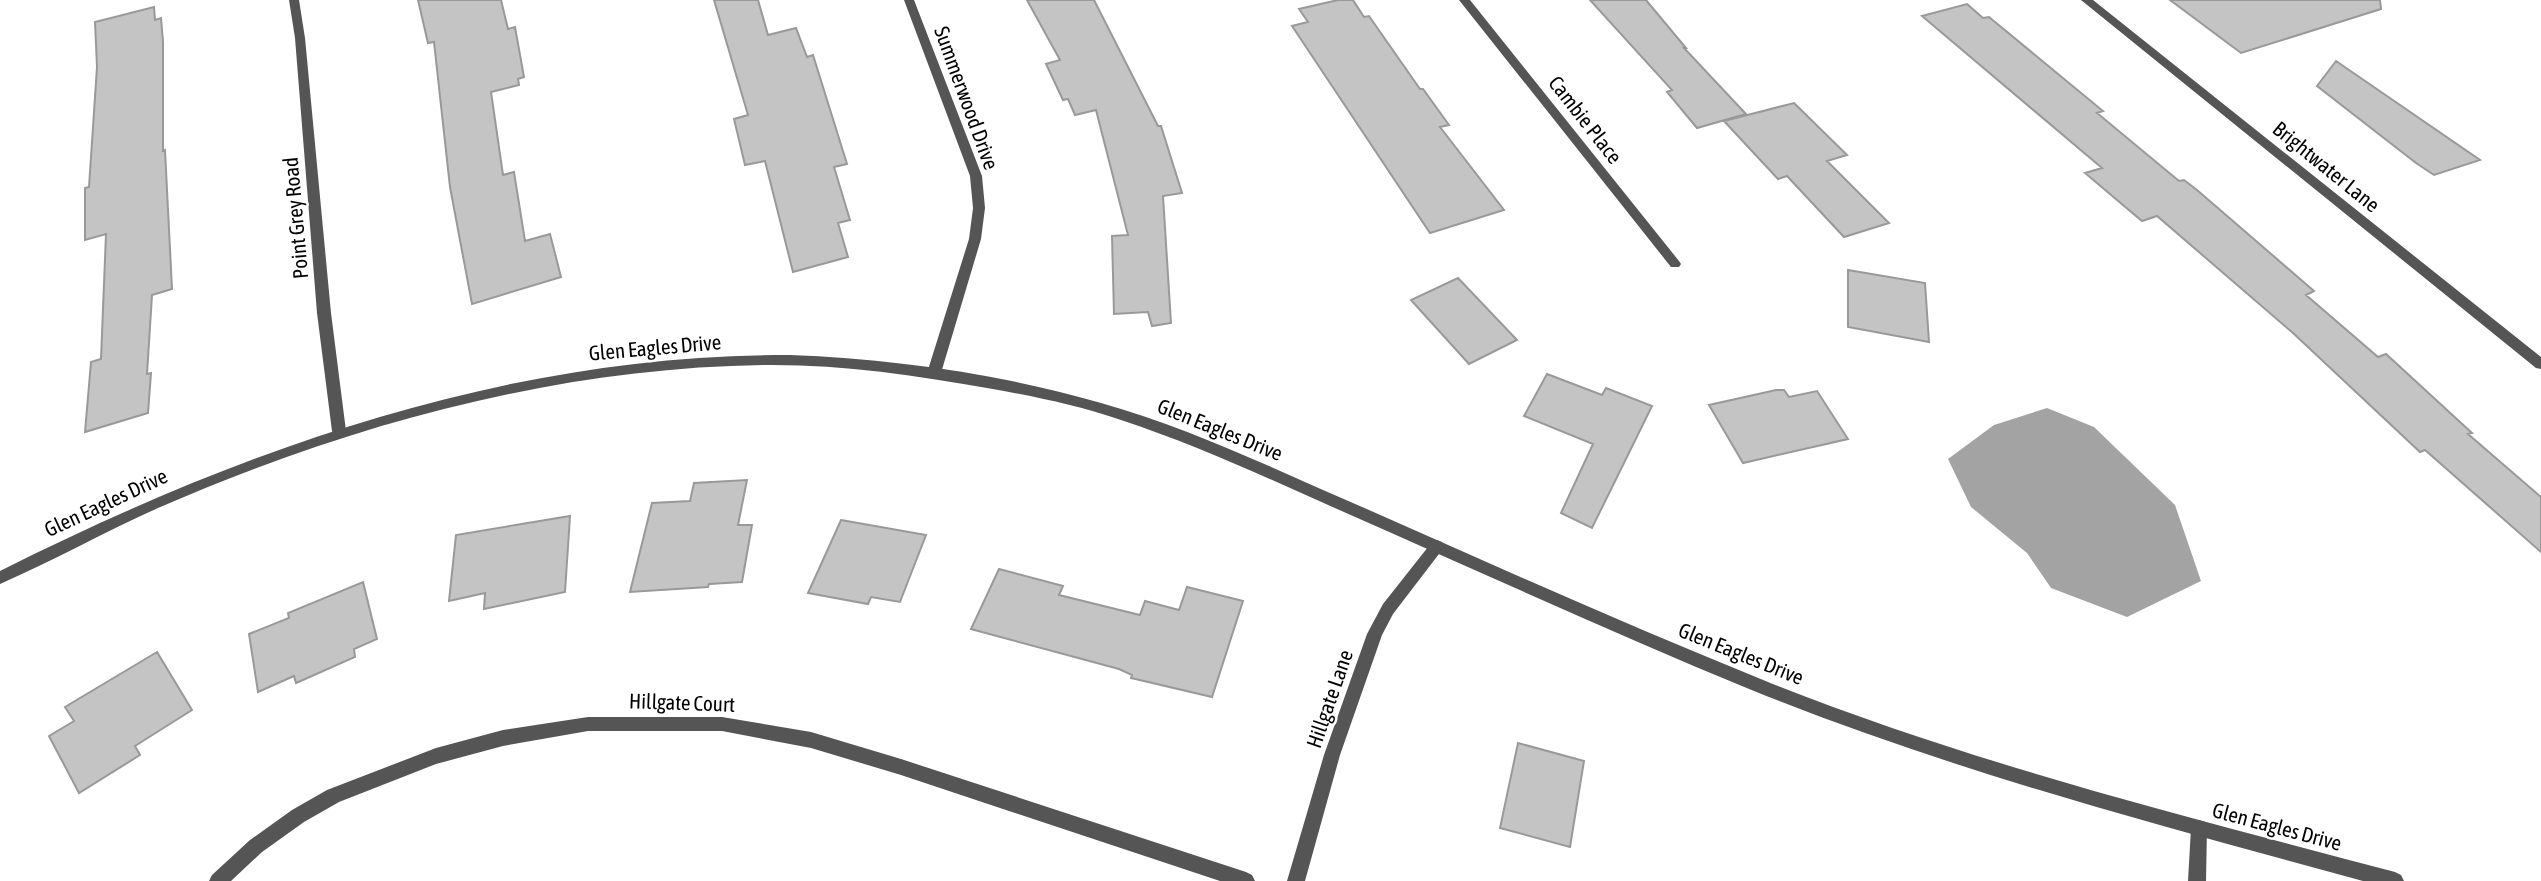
<svg xmlns="http://www.w3.org/2000/svg" width="2541" height="881" viewBox="0 0 2541 881" font-family="'Asap Condensed',sans-serif">
  <style>
    .water { fill: #a3a3a3 }
    .building { fill: #c4c4c4; stroke: #999; stroke-width: 2 }
    .lines { fill: none; stroke-linecap: round; stroke-linejoin: round }
    .minor { fill: #555; fill-rule: evenodd }
    .tertiary { fill: #555; fill-rule: evenodd }
    .labels { text-anchor: middle; stroke-width: 5; stroke-linejoin: round; paint-order: stroke }
    .street-label { font-size: 21px; fill: #000; stroke: #fff }
  </style>
  <rect width="100%" height="100%" fill="#fff"/>
  <!-- water -->
  <path class="water" d="M2047,408L2094,427L2175,505L2201,581L2127,617L2051,588L2027,553L1971,507L1948,459L1994,425Z"/>
  <!-- building -->
  <path class="building" d="M418,0H501L508,29L515,27L524,77L518,79L519,85L491,92L503,175L514,172L525,241L550,234L561,277L472,304L450,187L434,42L428,43Z
    M714,0H758L768,35L796,28L807,57L813,55L847,164L834,167L850,220L838,223L848,257L793,272L765,161L745,165L734,119L748,115Z
    M1027,0H1094L1158,126H1161L1182,193L1163,196L1171,323L1152,326L1148,312L1114,314L1112,236L1128,235L1096,110L1075,115L1068,99L1063,100L1046,64L1060,60Z
    M1338,0H1353L1364,17L1369,16L1420,89H1423L1449,125L1440,127L1504,210L1430,233L1292,26L1308,22L1299,9Z
    M1590,0H1646L1686,48H1684L1746,114L1697,128L1667,92L1672,90Z
    M2170,0H2380L2381,9L2241,53Z
    M1967,4L1983,18L1989,17L2103,111L2097,113L2179,181L2184,180L2197,190L2314,291L2306,295L2378,357L2386,354L2472,433L2468,434L2541,497V552L2425,450L2420,452L2293,333L2157,216L2142,221L2085,173L2102,168L1922,16Z
    M154,7L155,20L161,18L163,42V151L165,150L172,289L152,295L147,374L151,373L148,413L85,432L91,362L101,359L106,234L85,240V188L89,187L97,67L95,22Z
    M2336,61L2480,160L2434,175L2416,163L2317,86Z
    M1794,103L1847,155L1827,161L1889,223L1844,237L1787,176L1778,179L1724,121Z
    M1848,270L1925,283L1929,342L1848,327Z
    M1458,278L1517,340L1469,364L1411,300Z
    M1547,374L1602,395L1606,388L1652,406L1592,528L1561,513L1593,444L1524,416Z
    M1776,390H1784L1789,397L1817,391L1848,439L1743,463L1709,405Z
    M747,480L738,525H752L742,582L709,584L708,587L630,592L652,503L690,501L694,483Z
    M570,516L565,592L484,609L485,593L449,601L456,535Z
    M841,520L926,535L900,602L871,597L868,604L808,593Z
    M999,569L1063,586L1059,595L1140,615L1145,601L1179,610L1187,587L1243,601L1212,697L1131,678L1132,675L1119,669L971,629Z
    M363,582L377,639L354,649L355,657L296,683L294,676L258,692L249,634L289,618L288,613Z
    M157,652L192,710L135,746L140,755L79,793L49,736L74,721L65,707Z
    M1518,743L1584,761L1570,847L1500,828Z"/>
  <g class="lines">
    <!-- minor -->
    <path class="minor" d="M289,0H299L305,38L331,313L346,431L344,435H334L332,431L317,313L295,38Z
      M904,0H914L982,176L985,208L981,239L941,373L934,378L927,373L969,239L973,208L970,176Z
      M1459,0H1470L1679,261L1681,264L1679,267H1671Z
      M2081,0H2093L2541,357V369L2536,368Z
      M1437,540L1442,542L1444,546L1442,550L1393,614L1382,635L1340,755L1305,881H1287L1324,755L1367,634L1383,604L1432,542Z
      M588,717H722L811,732L901,759L1246,872L1252,875L1255,881H1220L901,775L811,748L722,731H588L503,746L436,764L339,802L304,822L262,852L231,881H209L212,875L250,840L292,810L327,790L436,748L503,730Z
      M2199,820L2205,822L2207,828L2206,881H2188L2191,828L2193,822Z"/>
    <!-- tertiary -->
    <path class="tertiary" d="M790,355C894,359 1001,374 1101,403C1193,429 1281,472 1369,510C1502,569 1634,628 1768,682C1971,763 2184,816 2395,872L2401,875L2404,881H2363C2158,825 1952,771 1754,691C1630,640 1509,585 1387,531C1299,493 1212,450 1121,420C1077,405 1032,396 987,388C913,375 839,364 763,365C555,368 348,425 158,508C104,532 53,561 0,584V571C247,447 510,354 790,355Z"/>
  </g>
  <g class="labels">
    <!-- street labels -->
    <g class="street-label">
      <text transform="translate(966 98) rotate(70)" y="7">Summerwood Drive</text>
      <text transform="translate(1585 120) rotate(52)" y="7">Cambie Place</text>
      <text transform="translate(2326 167) rotate(39)" y="7">Brightwater Lane</text>
      <text transform="translate(296 218) rotate(-95)" y="7">Point Grey Road</text>
      <text transform="translate(655 348) rotate(-5)" y="7">Glen Eagles Drive</text>
      <text transform="translate(1220 430) rotate(22)" y="7">Glen Eagles Drive</text>
      <text transform="translate(106 503) rotate(-25)" y="7">Glen Eagles Drive</text>
      <text transform="translate(1741 654) rotate(22)" y="7">Glen Eagles Drive</text>
      <text transform="translate(1330 699) rotate(-71)" y="7">Hillgate Lane</text>
      <text transform="translate(682 703) rotate(2)" y="7">Hillgate Court</text>
      <text transform="translate(2277 827) rotate(15)" y="7">Glen Eagles Drive</text>
    </g>
  </g>
</svg>
